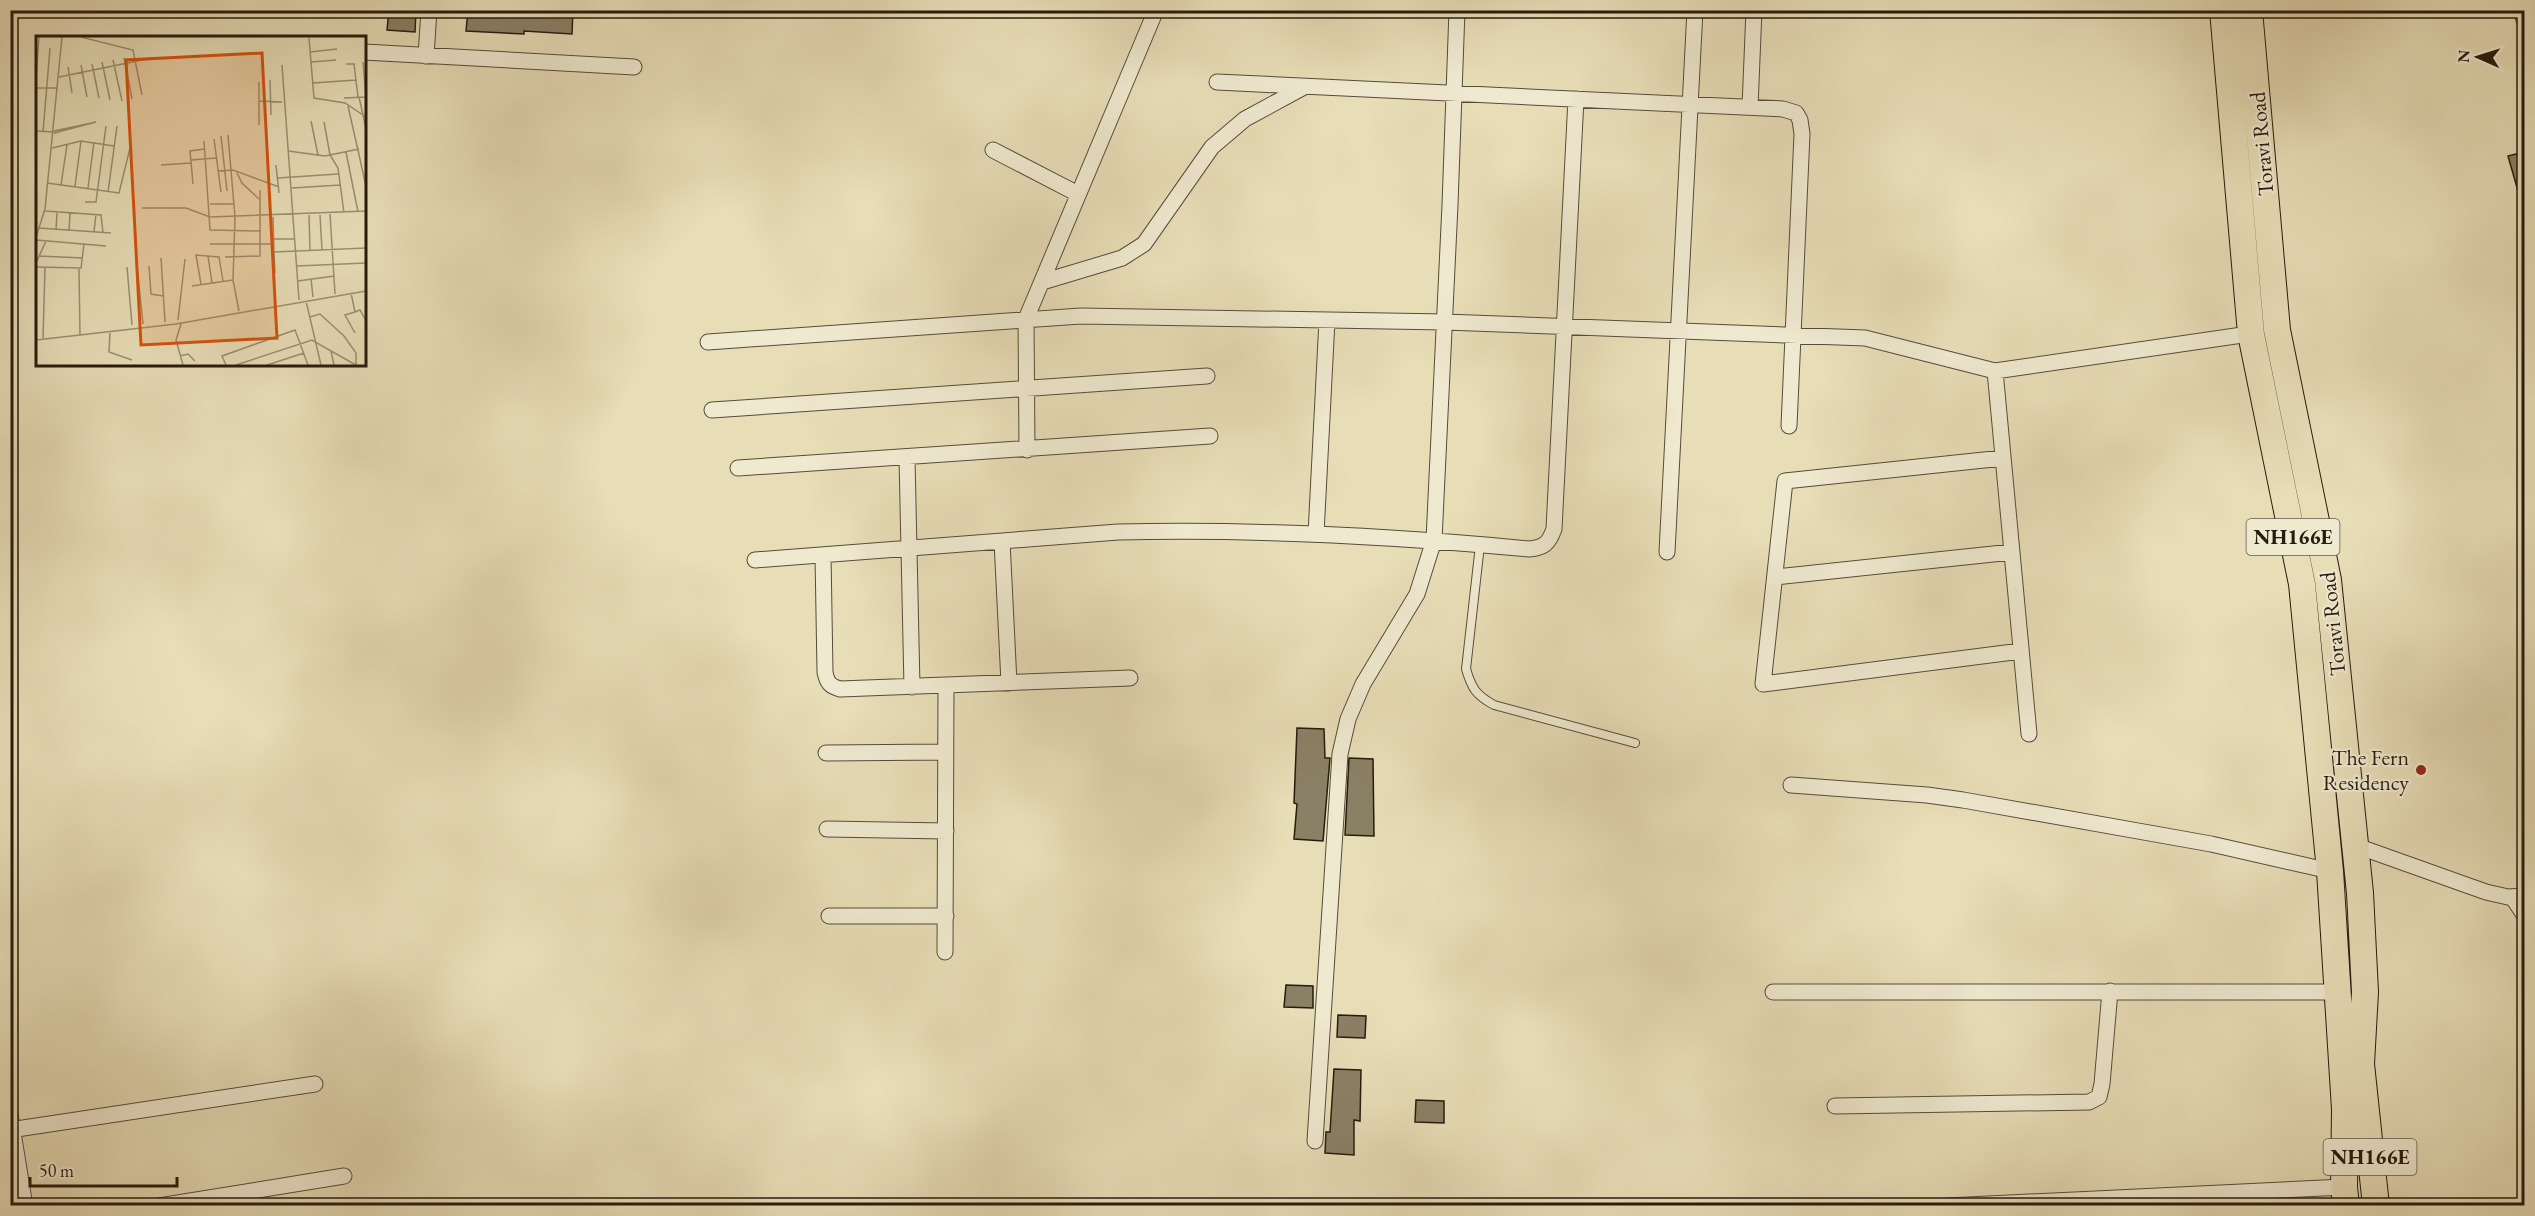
<svg xmlns="http://www.w3.org/2000/svg" width="2535" height="1216" viewBox="0 0 2535 1216" font-family="'EB Garamond',serif">
  <style>
    .building { fill: #8a8066; stroke: #261b0e; stroke-width: 1.5 }
    .lines { fill: none; stroke-linecap: round; stroke-linejoin: round }
    .service-casing { stroke: #564c38; stroke-width: 10 }
    .minor-casing { stroke: #564c38; stroke-width: 17 }
    .trunk-casing { stroke: #261b0e; stroke-width: 28 }
    .service { stroke: #efe9d0; stroke-width: 8 }
    .minor { stroke: #efe9d0; stroke-width: 15 }
    .trunk { stroke: #e7ddb7; stroke-width: 26 }
    .poi-dot { fill: #8f2418; stroke: #efe9d0; stroke-width: 2 }
    .labels { text-anchor: middle; stroke-width: 4.5; stroke-linejoin: round; paint-order: stroke }
    .shield { fill: #efe9d0; stroke: #625948; stroke-width: 1.5 }
    .shield-label { font-size: 21px; font-weight: bold; fill: #261b0e }
    .street-label { font-size: 22px; fill: #261b0e; stroke: #efe9d0 }
    .poi-label { font-size: 22px; fill: #261b0e; stroke: #efe9d0; text-anchor: end }
    .inset-road { fill: none; stroke: #9a8f73; stroke-width: 1.5 }
    .view { fill: #d5530c; fill-opacity: 0.15; stroke: #d5530c; stroke-width: 3 }
    .inset-edge { fill: none; stroke: #261b0e; stroke-width: 3 }
  </style>
  <rect width="100%" height="100%" fill="#e7ddb7"/>
  <filter id="stains"><feTurbulence type="fractalNoise" baseFrequency=".00333" numOctaves="4"/><feColorMatrix values="0 0 0 0 .2 0 0 0 0 .09 0 0 0 0 .02 0 0 0 .5 -.17"/></filter>
  <radialGradient id="worn" r=".72"><stop offset=".6" stop-color="#630" stop-opacity="0"/><stop offset="1" stop-color="#630" stop-opacity=".3"/></radialGradient>
  <!-- building -->
  <path class="building" d="M389,10H416L415,32L387,30Z
    M468,10H573L572,34L524,31V34L466,31Z
    M2524,152V198H2520L2508,156Z
    M1297,728L1324,729L1325,758H1330L1323,841L1294,839L1297,804L1294,803Z
    M1349,758L1373,759L1374,836L1345,835Z
    M1286,985L1313,986V1008L1284,1007Z
    M1338,1015L1366,1016L1365,1038L1337,1037Z
    M1334,1069L1361,1070L1360,1121L1354,1120V1155L1325,1153L1326,1132H1330Z
    M1416,1100L1444,1101V1123L1415,1122Z"/>
  <g class="lines">
    <!-- service casing -->
    <g class="service-casing">
      <path id="service" d="M1480,545L1466,669C1472,689 1476,695 1494,705L1635,743
        M2508,897L2524,921"/>
    </g>
    <!-- minor casing -->
    <g class="minor-casing">
      <path id="minor" d="M2521,10L2524,20
        M364,52L634,67
        M426,56L429,10
        M1217,82L1783,109L1796,113L1800,120L1802,134L1789,426
        M1750,107L1754,10
        M993,150L1078,194
        M1042,282L1122,258L1144,244L1212,147L1245,119L1304,87
        M708,342L1081,316L1445,322L1865,338L1995,371L2256,333
        M1995,371L2029,734
        M712,410L1207,376
        M1027,450L1026,319L1156,10
        M907,458L912,687
        M2003,458L1785,481L1763,684L2021,651
        M738,468L1210,436
        M1316,534L1327,320
        M1002,541L1009,683
        M1667,552L1695,10
        M823,555L825,672C827,683 830,686 840,689L1130,678
        M755,560L1118,532C1256,529 1392,536 1529,549C1544,548 1549,543 1554,529L1576,99
        M1775,577L2012,552
        M826,753L946,752
        M1791,785L1927,795L1963,800L2211,844L2330,871
        M827,829L946,831
        M2354,845L2486,892L2508,897L2524,896
        M829,916H946
        M945,952L946,685
        M1773,992H2338
        M1835,1106L2089,1102L2099,1097L2102,1084L2110,991
        M10,1114L25,1206
        M10,1130L315,1084
        M1315,1141L1340,754L1348,719L1363,684L1417,594L1434,540L1450,205L1457,10
        M159,1206L344,1176
        M1947,1206L2344,1187"/>
    </g>
    <!-- trunk casing -->
    <g class="trunk-casing">
      <path id="trunk" d="M2223,10L2251,334L2302,584L2330,871L2345,1109L2344,1187L2346,1206
        M2249,10L2277,330L2328,580L2360,893L2365,992L2361,1064L2376,1206"/>
    </g>
    <!-- service -->
    <use href="#service" class="service"/>
    <!-- minor -->
    <use href="#minor" class="minor"/>
    <!-- trunk -->
    <use href="#trunk" class="trunk"/>
  </g>
  <!-- markers -->
  <circle class="poi-dot" cx="2421" cy="770" r="6"/>
  <g class="labels">
    <!-- shield labels -->
    <g class="shield">
      <rect x="2246.5" y="519" width="93" height="36" rx="4.5"/>
      <rect x="2323.5" y="1139" width="93" height="36" rx="4.5"/>
    </g>
    <g class="shield-label">
      <text x="2293" y="544">NH166E</text>
      <text x="2370" y="1164">NH166E</text>
    </g>
    <!-- street labels -->
    <g class="street-label">
      <text transform="translate(2261 144) rotate(-95)" y="8">Toravi Road</text>
      <text transform="translate(2332 624) rotate(-96)" y="8">Toravi Road</text>
    </g>
    <!-- poi labels -->
    <g class="poi-label">
      <text x="2409" y="765">The Fern<tspan x="2409" dy="25">Residency</tspan></text>
    </g>
  </g>
  <!-- overview -->
  <g transform="translate(36 36)">
    <rect width="330" height="330" fill="#e7ddb7"/>
    <path class="inset-road" d="M45,1L97,14L106,59M273,2L278,62L309,67L330,81M274,16L301,13M88,22L96,63M77,24L86,65M66,26L74,64M275,26L300,24M56,28L63,62M310,28H318L322,61M45,29L51,61M246,29L263,264M32,31L36,57M23,41L116,22M0,42L3,1M234,44L235,79M277,47L320,44M0,52H22M323,61L330,93M308,62L330,61L327,26M223,65L246,66M312,70L330,150M275,85L282,119M288,86L294,119L302,132L308,177M223,89V46M0,95L18,96M7,96L14,12M18,97L60,86L18,95M192,99L199,181L197,244L203,275M185,100L191,155M178,103L185,156M168,105L174,194L225,195M16,112L45,105L78,110M252,115L289,120L323,113M310,116L322,176M155,124L180,122M125,129L155,127M240,129L243,157M182,135L197,134L243,151M201,137L206,147L223,163M242,142L302,138M11,147L83,157L95,108M157,148L154,115L169,113M25,149L31,109M39,150L45,105M52,152L58,106M256,152L304,149M72,156L81,90M49,166H60L70,90M174,168H198M106,172H150L174,181L330,175M9,175L65,179L67,197M294,178L299,258M273,179L274,215M284,179L286,214M237,181L238,216L330,212M3,192L75,197M20,194L21,176M33,195L34,177M58,196L60,178M0,201L9,173L26,1M238,203H259M0,204L70,210M174,208H238M238,216L239,237M3,220L47,222M172,220L176,247M189,221L224,220V154M125,222L129,286M0,227L10,205M101,230L107,288M113,230L115,258L127,260M261,230L330,227M0,231L45,232L48,208M91,231L96,289M43,233L44,300M275,243L277,261M262,245L298,240M165,248L160,219L183,221L187,245M156,250L197,244M315,257L319,276L324,274L330,285M270,265L285,329M319,276L309,279L319,297M274,281L284,278L308,300L320,317V329M142,284L149,223M145,288L140,304L147,329M74,297L73,316L96,324M7,302L9,232M0,304L140,288L330,255M295,315L320,329M144,320L152,318L159,325M190,329L186,320L259,294L272,329M200,329L276,304L295,315L298,329M231,329L268,317"/>
    <path class="view" d="M226,17L241,302L105,309L90,24Z"/>
    <rect width="330" height="330" class="inset-edge"/>
  </g>
  <!-- margin -->
  <rect width="2535" height="1216" fill="none" stroke="#e7ddb7" stroke-width="36"/>
  <rect x="12" y="12" width="2511" height="1192" fill="none" stroke="#261b0e" stroke-width="3"/>
  <rect x="18" y="18" width="2499" height="1180" fill="none" stroke="#261b0e" stroke-width="1.5"/>
  <!-- north arrow -->
  <g transform="translate(2478 57) rotate(273)" stroke="#efe9d0" stroke-width="4.5" paint-order="stroke">
  <path d="M0-4.5L10 22L0 15L-10 22Z" fill="#261b0e"/>
  <text y="-9" font-size="16" font-weight="bold" text-anchor="middle" fill="#261b0e">N</text>
  </g>
  <!-- scale -->
  <path d="M30 1177v9h147v-9" fill="none" stroke="#261b0e" stroke-width="3"/>
  <text x="39" y="1177" font-size="18" fill="#261b0e" stroke="#efe9d0" stroke-width="4.5" paint-order="stroke">50 m</text>
  <rect width="100%" height="100%" filter="url(#stains)"/>
  <rect width="100%" height="100%" fill="url(#worn)"/>
</svg>
